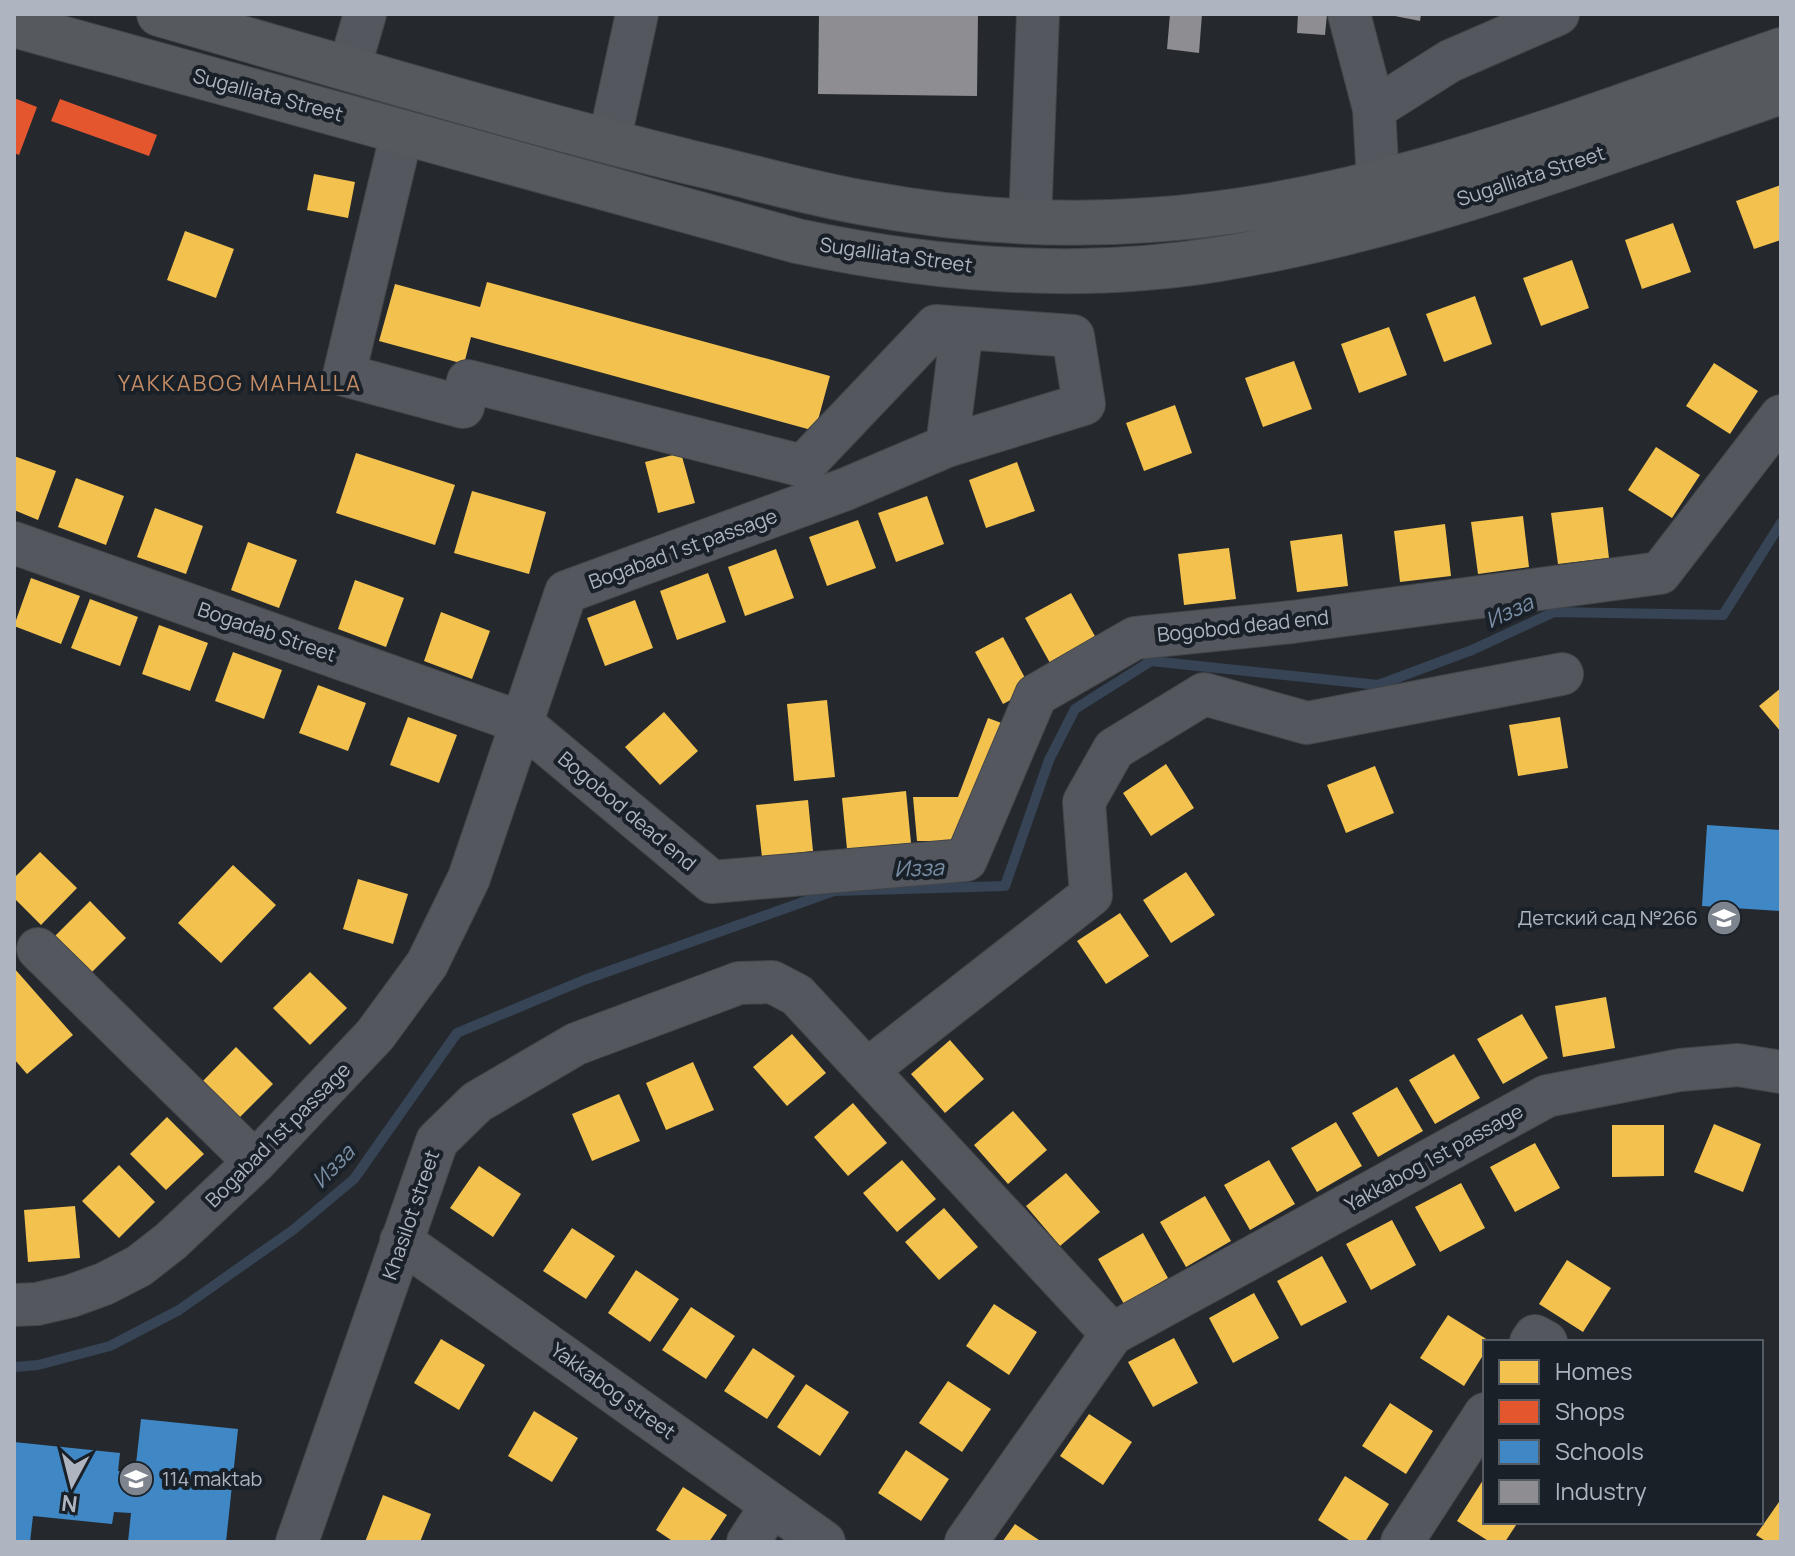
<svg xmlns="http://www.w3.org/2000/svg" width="1795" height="1556" viewBox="0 0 1795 1556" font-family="Manrope,sans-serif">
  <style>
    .homes { fill: #f2c14e }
    .shops { fill: #e4572e }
    .schools { fill: #3f88c5 }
    .industry { fill: #8d8d92 }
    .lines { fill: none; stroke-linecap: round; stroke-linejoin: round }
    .stream { stroke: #364456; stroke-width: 10 }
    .minor-casing { stroke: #424549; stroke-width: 44 }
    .major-casing { stroke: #42454b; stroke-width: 46 }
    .minor { stroke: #54575d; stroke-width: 42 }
    .major { stroke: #565a5f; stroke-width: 44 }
    .labels { text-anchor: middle; stroke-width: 8; stroke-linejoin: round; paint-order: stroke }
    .street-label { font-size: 20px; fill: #aeb5c0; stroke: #192027 }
    .poi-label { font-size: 20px; fill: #aeb5c0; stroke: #192027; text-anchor: end }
    .neighbourhood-label { font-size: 22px; letter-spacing: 2px; fill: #c48c65; stroke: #192027 }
    .water-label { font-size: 22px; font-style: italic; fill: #798ea5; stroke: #192027 }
  </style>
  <rect width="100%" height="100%" fill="#25292e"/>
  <!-- homes -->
  <path class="homes" d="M314,174L355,182L348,218L307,210Z
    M1781,185V240L1754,249L1736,201Z
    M1673,223L1691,272L1642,289L1625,240Z
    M185,231L234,249L216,298L167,280Z
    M1572,260L1589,308L1541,326L1523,278Z
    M487,282L830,376L815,431L471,337L464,364L379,341L395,284L480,307Z
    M1475,296L1492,344L1444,362L1426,314Z
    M1389,327L1407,375L1359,393L1341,344Z
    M1294,361L1312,409L1263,427L1245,378Z
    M1714,363L1758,391L1730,434L1686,406Z
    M1175,405L1192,453L1144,471L1126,423Z
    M1656,447L1700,475L1672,518L1628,490Z
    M356,453L455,485L435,545L336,513Z
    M681,453L695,503L658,513L645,462Z
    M14,456L56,471L38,520L14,510Z
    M1017,462L1035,511L986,528L969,480Z
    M76,478L124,496L106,545L58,527Z
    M472,491L546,512L529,574L454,553Z
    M927,496L944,544L896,562L878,513Z
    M1603,507L1609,558L1558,564L1551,513Z
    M155,508L203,526L186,574L137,557Z
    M1523,516L1529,567L1478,574L1471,522Z
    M858,520L876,568L827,586L809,537Z
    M1445,524L1451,576L1400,582L1394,531Z
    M1342,534L1348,586L1297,592L1290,541Z
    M248,542L297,560L279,608L231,590Z
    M1229,548L1236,599L1184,605L1178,554Z
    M776,549L794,598L745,616L728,567Z
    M708,573L726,622L677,640L660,591Z
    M31,578L80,596L61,644L14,626Z
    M355,580L404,598L386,647L338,629Z
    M1071,593L1096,638L1050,663L1025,618Z
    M90,599L138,617L120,666L71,648Z
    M635,600L653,648L605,666L587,618Z
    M441,612L490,631L472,679L424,661Z
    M159,625L208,643L190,691L142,674Z
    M1003,637L1031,689L1003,704L975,652Z
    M233,652L282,670L264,719L215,701Z
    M318,685L366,703L348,751L299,733Z
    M1781,688V732L1759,706Z
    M827,700L835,777L794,781L787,704Z
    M664,712L698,751L660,785L625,747Z
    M408,717L457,735L439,783L390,765Z
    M1560,717L1568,768L1518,776L1509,725Z
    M988,718L1007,725L964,841H917L913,797H958Z
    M1166,764L1194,808L1151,836L1123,793Z
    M1375,766L1394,813L1346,833L1327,785Z
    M906,791L911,843L847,849L842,798Z
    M808,800L813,851L762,857L756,805Z
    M40,852L77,888L41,925L14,898V878Z
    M233,865L276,905L221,963L178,923Z
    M1186,872L1215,915L1171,943L1143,900Z
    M358,879L408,894L393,944L343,929Z
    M90,901L126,938L90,974L53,938Z
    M1120,913L1149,956L1106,984L1077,941Z
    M14,968L73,1035L27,1074L14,1059Z
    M310,972L347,1008L310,1045L273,1008Z
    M1606,997L1615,1048L1563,1057L1555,1006Z
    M1522,1014L1548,1058L1503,1084L1477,1039Z
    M792,1034L826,1073L787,1106L753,1067Z
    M950,1040L984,1079L945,1113L911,1074Z
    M236,1047L273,1084L237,1120L200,1084Z
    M1454,1054L1480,1098L1435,1124L1409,1080Z
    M693,1062L714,1110L666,1130L646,1083Z
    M1397,1087L1423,1131L1378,1157L1352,1113Z
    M619,1094L640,1141L592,1161L572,1114Z
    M853,1103L887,1143L848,1176L814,1137Z
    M1013,1111L1047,1150L1008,1184L974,1145Z
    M167,1117L204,1154L166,1190L130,1154Z
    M1336,1122L1362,1166L1317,1192L1291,1148Z
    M1714,1124L1761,1144L1743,1192L1694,1172Z
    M1612,1125H1664V1176L1612,1177Z
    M1535,1143L1560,1188L1515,1212L1490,1167Z
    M902,1160L936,1199L897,1232L863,1193Z
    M1269,1160L1295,1204L1250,1230L1224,1185Z
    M119,1165L155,1202L119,1238L82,1201Z
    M479,1166L521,1194L493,1237L450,1208Z
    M1066,1173L1100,1212L1060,1246L1026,1206Z
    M1461,1183L1485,1228L1440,1252L1415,1207Z
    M1205,1196L1231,1241L1186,1267L1160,1222Z
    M75,1206L80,1258L28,1262L24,1210Z
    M944,1208L978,1247L939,1280L905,1242Z
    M1392,1220L1416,1265L1371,1290L1346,1244Z
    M572,1228L615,1256L586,1299L543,1271Z
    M1143,1233L1168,1278L1124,1304L1098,1259Z
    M1322,1256L1347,1302L1301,1326L1277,1281Z
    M1567,1260L1611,1288L1583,1332L1539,1304Z
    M636,1270L679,1299L650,1342L608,1313Z
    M1254,1293L1279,1338L1233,1363L1209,1318Z
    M994,1304L1037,1332L1009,1375L966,1346Z
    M691,1307L735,1336L706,1379L662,1350Z
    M1448,1315L1491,1342H1485V1352L1464,1386L1420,1358Z
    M1174,1338L1198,1383L1153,1407L1128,1362Z
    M441,1339L485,1365L459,1410L414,1383Z
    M753,1348L795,1376L767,1419L724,1391Z
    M948,1381L991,1409L962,1452L919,1423Z
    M806,1384L849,1412L820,1456L777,1427Z
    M1390,1403L1433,1431L1406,1474L1362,1446Z
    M534,1411L578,1438L552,1482L508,1456Z
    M1089,1414L1132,1442L1103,1485L1060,1456Z
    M906,1450L949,1479L921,1521L878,1493Z
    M1345,1476L1389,1504L1365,1542H1352L1318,1520Z
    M1485,1477V1522H1518L1505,1542H1490L1457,1521Z
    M683,1487L727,1515L709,1542H674L656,1530Z
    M383,1495L431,1514L420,1542H365Z
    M1781,1499V1542H1767L1756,1535Z
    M1015,1524L1042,1542H1002Z"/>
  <!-- shops -->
  <path class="shops" d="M14,98L37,107L19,155L14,153Z
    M60,99L157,135L149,156L51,121Z"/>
  <!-- schools -->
  <path class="schools" d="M1707,825L1781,830V911L1702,906Z
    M141,1419L238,1429L226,1542H128L131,1513L114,1512L112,1524L33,1516L30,1542H14V1442L120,1453L118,1471L135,1473Z"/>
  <!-- industry -->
  <path class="industry" d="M819,14H978L977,96L818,94Z
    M1170,14H1202L1199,53L1167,49Z
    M1298,14H1327L1325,35L1297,33Z
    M1385,14H1421L1420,21Z"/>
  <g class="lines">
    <!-- stream -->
    <path class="stream" d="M14,1367L38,1365L110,1346L179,1310L293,1230L354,1179L457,1033L584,980L834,891L1005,886L1049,760L1075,709L1151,661L1378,685L1472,650L1554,612L1723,615L1781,523"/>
    <!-- minor casing -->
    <g class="minor-casing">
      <path id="minor" d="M1349,14L1374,109
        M349,69L365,14
        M609,142L637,14
        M1378,182L1374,109L1450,61L1558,14
        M1030,221L1038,14
        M947,446L962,328
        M14,543L520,722L712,882L966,860L1036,695L1135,638L1292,622L1660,573L1781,416
        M38,949L255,1162
        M867,1070L1091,895L1084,802L1114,749L1204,694L1307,723L1562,674
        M401,1241L824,1542
        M14,1305L37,1304L71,1296L104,1284L139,1266L171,1241L255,1162L375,1035L427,964L469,878L566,592L846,489L947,446L1084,404L1073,336L936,326L803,466L468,381L463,407L344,375L402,132
        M1531,1342L1535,1336L1546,1342
        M297,1542L437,1141L477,1102L576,1044L739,983L772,982L797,995L1112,1334
        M748,1542L772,1505
        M966,1542L1112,1334L1547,1096L1680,1070L1738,1065L1781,1072
        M1402,1542L1485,1414"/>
    </g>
    <!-- major casing -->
    <g class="major-casing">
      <path id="major" d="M159,14C336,65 514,119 693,163C750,176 807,193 865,203C958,220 1055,227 1150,220C1369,206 1576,121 1781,50
        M14,25L797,241C934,270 1080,282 1219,259C1412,228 1597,155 1781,92"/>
    </g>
    <!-- minor -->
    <use href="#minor" class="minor"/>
    <!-- major -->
    <use href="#major" class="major"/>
  </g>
  <!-- icons -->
  <defs>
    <g id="school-disc" transform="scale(1.8)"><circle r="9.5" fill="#7e848d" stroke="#192027"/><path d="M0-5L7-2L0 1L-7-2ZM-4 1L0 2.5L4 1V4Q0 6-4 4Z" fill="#fff"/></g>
  </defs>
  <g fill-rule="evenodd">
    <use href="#school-disc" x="1724" y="918"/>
    <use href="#school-disc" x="136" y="1479"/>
  </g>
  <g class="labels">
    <!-- street labels -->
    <g class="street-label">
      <text transform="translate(268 95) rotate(15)" y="7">Sugalliata Street</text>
      <text transform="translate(1531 176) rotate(-18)" y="7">Sugalliata Street</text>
      <text transform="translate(896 255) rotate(8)" y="7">Sugalliata Street</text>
      <text transform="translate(683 549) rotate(-20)" y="7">Bogabad 1 st passage</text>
      <text transform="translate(1243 626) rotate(-6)" y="7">Bogobod dead end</text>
      <text transform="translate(267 632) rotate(19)" y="7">Bogadab Street</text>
      <text transform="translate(627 811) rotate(40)" y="7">Bogobod dead end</text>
      <text transform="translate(278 1135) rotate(-45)" y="7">Bogabad 1st passage</text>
      <text transform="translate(1434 1158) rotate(-29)" y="7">Yakkabog 1st passage</text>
      <text transform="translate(411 1215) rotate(-71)" y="7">Khasilot street</text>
      <text transform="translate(613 1391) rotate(36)" y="7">Yakkabog street</text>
    </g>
    <!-- poi labels -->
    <g class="poi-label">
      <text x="1698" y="925">Детский сад №266</text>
      <text x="162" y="1486" text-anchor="start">114 maktab</text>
    </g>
    <!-- neighbourhood labels -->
    <g class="neighbourhood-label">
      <text x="240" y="391">YAKKABOG MAHALLA</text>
    </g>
    <!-- water labels -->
    <g class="water-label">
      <text transform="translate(1509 611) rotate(-25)" y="8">Изза</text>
      <text transform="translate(919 868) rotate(-2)" y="8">Изза</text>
      <text transform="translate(333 1166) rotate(-46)" y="8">Изза</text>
    </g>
  </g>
  <!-- border -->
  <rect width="1795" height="1556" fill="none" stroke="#aeb5c0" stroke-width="32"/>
  <!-- legend -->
  <rect x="1483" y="1340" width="280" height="184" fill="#192027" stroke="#555c64" stroke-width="2"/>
  <rect x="1499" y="1360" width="40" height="24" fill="#f2c14e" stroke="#555c64" stroke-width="2"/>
  <text x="1555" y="1380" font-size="24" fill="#aeb5c0">Homes</text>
  <rect x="1499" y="1400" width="40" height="24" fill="#e4572e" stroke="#555c64" stroke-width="2"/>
  <text x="1555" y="1420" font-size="24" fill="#aeb5c0">Shops</text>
  <rect x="1499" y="1440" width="40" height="24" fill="#3f88c5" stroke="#555c64" stroke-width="2"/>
  <text x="1555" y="1460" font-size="24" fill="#aeb5c0">Schools</text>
  <rect x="1499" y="1480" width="40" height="24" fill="#8d8d92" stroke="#555c64" stroke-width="2"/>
  <text x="1555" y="1500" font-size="24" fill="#aeb5c0">Industry</text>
  <!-- north arrow -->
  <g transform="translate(72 1484) rotate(187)" stroke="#192027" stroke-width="6" paint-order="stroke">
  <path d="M0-6L14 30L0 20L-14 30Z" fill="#aeb5c0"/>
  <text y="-12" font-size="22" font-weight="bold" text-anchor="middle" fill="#aeb5c0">N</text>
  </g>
</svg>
